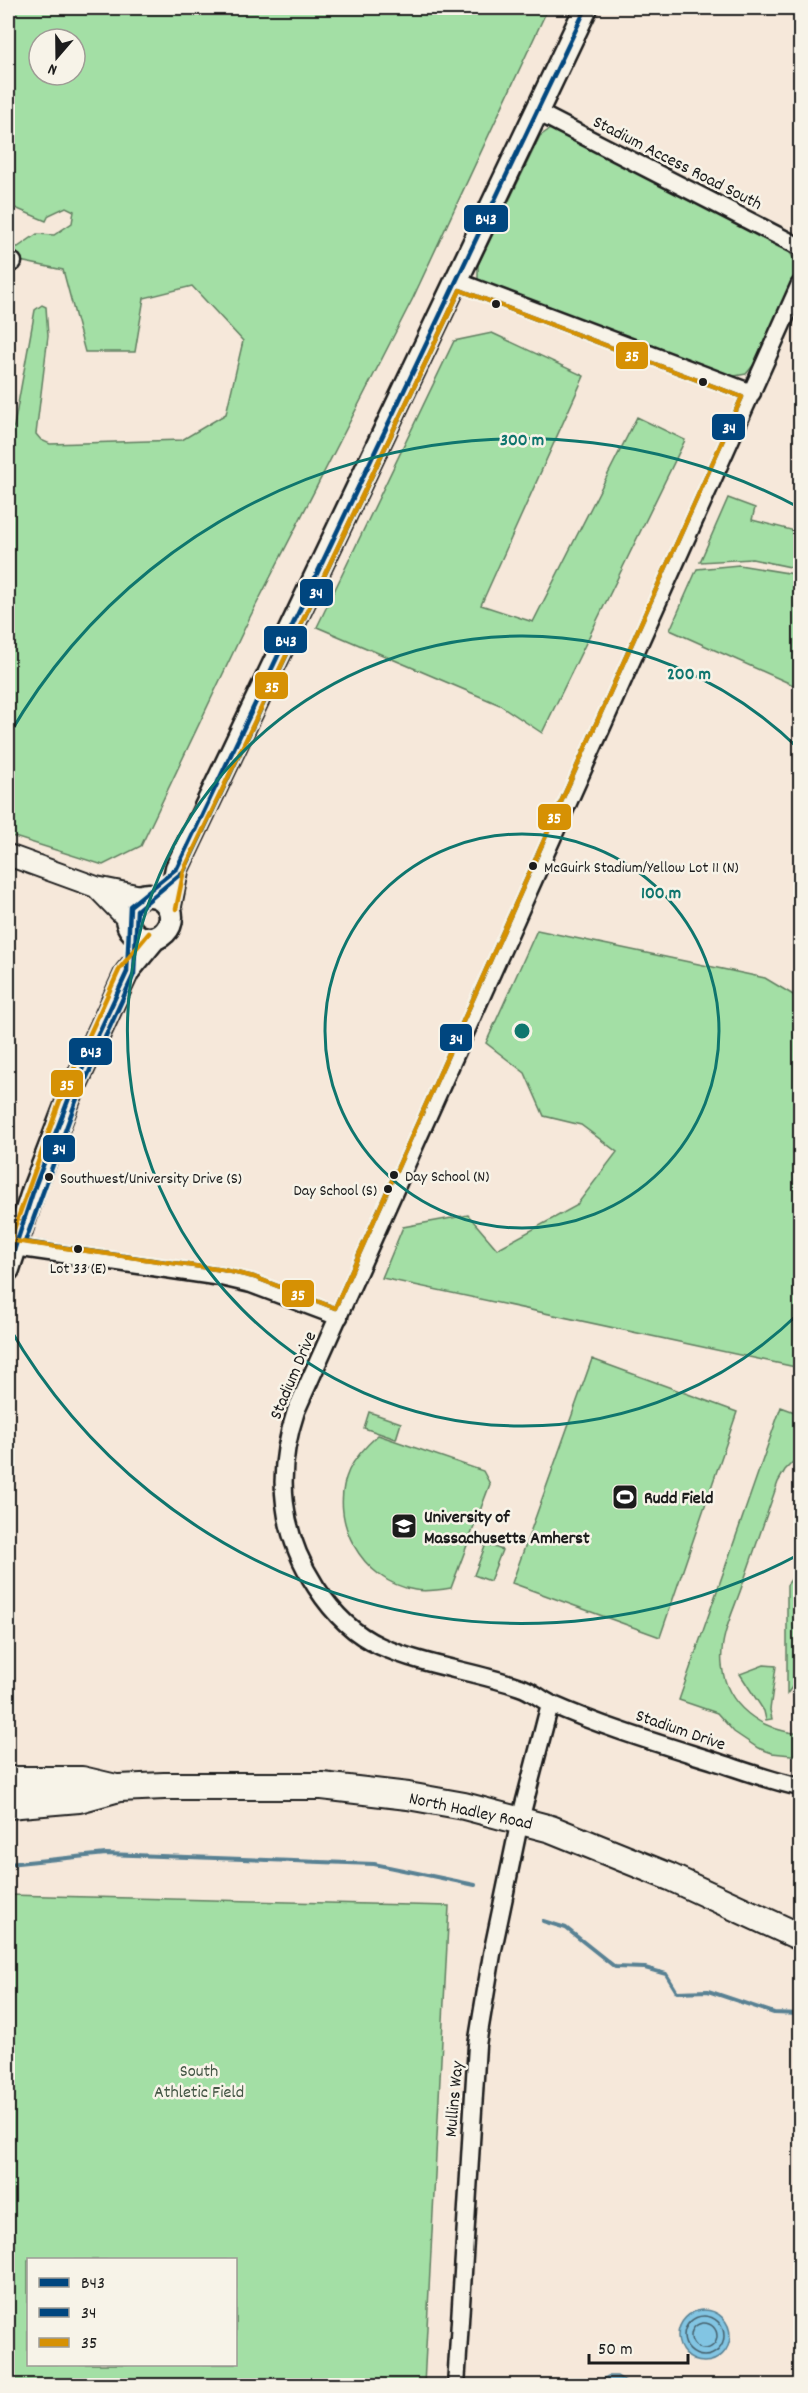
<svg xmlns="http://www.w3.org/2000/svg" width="808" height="2393" viewBox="0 0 808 2393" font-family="Dekko,sans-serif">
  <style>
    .green { fill: #a3dfa5; stroke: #607e60; stroke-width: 1.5; fill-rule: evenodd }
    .water { fill: #82c5e3; stroke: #598193; stroke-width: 1.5 }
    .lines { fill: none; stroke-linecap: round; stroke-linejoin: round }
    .shore { stroke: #45606c; stroke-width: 1.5 }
    .stream { stroke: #598193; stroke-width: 4 }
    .minor-casing { stroke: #1c1c1c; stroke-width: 21 }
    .tertiary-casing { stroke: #1c1c1c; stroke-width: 24 }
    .secondary-casing { stroke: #1c1c1c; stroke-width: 27 }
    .primary-casing { stroke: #1c1c1c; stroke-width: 30 }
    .minor { stroke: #f7f3e8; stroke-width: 16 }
    .tertiary { stroke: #f7f3e8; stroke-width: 20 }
    .secondary { stroke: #f7f3e8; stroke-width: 22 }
    .primary { stroke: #f7f3e8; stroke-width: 26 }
    .bus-1-casing { stroke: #f7f3e8; stroke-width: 9 }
    .bus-2-casing { stroke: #f7f3e8; stroke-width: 9 }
    .bus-3-casing { stroke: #f7f3e8; stroke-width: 9 }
    .bus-1 { stroke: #00467f; stroke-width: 4.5 }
    .bus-2 { stroke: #00467f; stroke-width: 4.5 }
    .bus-3 { stroke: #d69104; stroke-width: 4.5 }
    .ring { fill: none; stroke: #0f766e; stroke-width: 3 }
    .bus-dot { fill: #1c1c1c; stroke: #f7f3e8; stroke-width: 2 }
    .labels { text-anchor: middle; stroke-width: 5; stroke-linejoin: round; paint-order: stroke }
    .bus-label { font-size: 16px; fill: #1c1c1c; stroke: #f7f3e8; text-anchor: start }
    .street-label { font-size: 18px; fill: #1c1c1c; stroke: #f7f3e8 }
    .poi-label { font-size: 18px; font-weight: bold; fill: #1c1c1c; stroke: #f7f3e8; text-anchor: start }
    .park-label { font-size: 18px; fill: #445645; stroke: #f7f3e8 }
    .centre { fill: #0f766e; stroke: #f7f3e8; stroke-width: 3 }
    .ring-label { font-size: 18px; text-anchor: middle; font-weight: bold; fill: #0f766e; stroke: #f7f3e8; stroke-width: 5; stroke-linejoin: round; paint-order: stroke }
    .line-badge { stroke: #f7f3e8; stroke-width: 2 }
    .badge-label { font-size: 16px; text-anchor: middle; font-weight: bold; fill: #fff }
  </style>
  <rect width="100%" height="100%" fill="#f6e8da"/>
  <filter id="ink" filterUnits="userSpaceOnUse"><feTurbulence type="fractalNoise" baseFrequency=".0167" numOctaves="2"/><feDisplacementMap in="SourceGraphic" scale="12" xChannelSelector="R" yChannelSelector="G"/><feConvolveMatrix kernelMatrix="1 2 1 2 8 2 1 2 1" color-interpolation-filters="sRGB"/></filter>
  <g filter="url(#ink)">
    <!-- green -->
    <path class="green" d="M8,8H548L413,298L250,617L141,846L103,865L8,835V436L14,426L35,310L42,305L46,307L48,336L36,434L41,440L50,444L182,440L226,414L243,341L192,286L144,298L135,352H85L63,270L15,260L8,254V246L18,247L37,234L54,235L72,223L74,211L66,207L49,215L46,221L8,205ZM39,39H75V75H39Z
      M550,129L786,248C794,257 798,265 795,276L756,362L746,374L729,377L484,284L478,279V265L540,136Z
      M492,333L584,376L481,605L533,622L637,417L685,440L542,733L500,705L317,627L454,341Z
      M728,498L755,508L752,520L799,532L800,569L752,559L700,562Z
      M739,565L800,575V688L670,630L697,569Z
      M537,930L765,978L800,999V1368L382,1278L403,1227L468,1215L497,1249L576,1206L617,1152L581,1125L544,1116L525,1073L486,1043Z
      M592,1359L737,1412L660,1637L512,1583Z
      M781,1407L800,1414V1455L785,1470L778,1482C766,1516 754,1551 742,1586C734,1610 719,1638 722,1665C726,1707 762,1730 800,1734V1756L772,1753L758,1748L734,1732L717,1713L679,1700Z
      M369,1412L401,1423L396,1439L364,1428Z
      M378,1435L483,1471L490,1484L451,1588C439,1590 427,1592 415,1590C362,1582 327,1519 349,1470C356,1456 367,1445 378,1435Z
      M486,1544L502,1550L490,1581L474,1575Z
      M800,1567V1676L787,1694V1585Z
      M764,1665L776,1666L770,1710L772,1719L766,1720L764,1711L740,1674Z
      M8,1895L449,1906L424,2385H8ZM28,2260H236V2364H28Z"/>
    <!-- water -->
    <path class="water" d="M678 2336a26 26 0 1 1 52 0a26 26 0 1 1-52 0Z
      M608,2376H617L632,2385H592Z"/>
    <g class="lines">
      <!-- shore -->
      <path class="shore" d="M684 2336a20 20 0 1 1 40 0a20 20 0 1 1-40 0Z
        M691 2336a13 13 0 1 1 26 0a13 13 0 1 1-26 0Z"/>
      <!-- stream -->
      <path class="stream" d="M8,1864L106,1854L374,1864L475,1885
        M543,1921L566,1928L615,1967L645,1968L666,1974L677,1992L708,1991L774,2013L800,2014"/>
      <!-- minor casing -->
      <g class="minor-casing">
        <path id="minor" d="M537,112L800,247
          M8,262H13
          M456,281L752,393
          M800,284L296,1411C286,1441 281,1473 285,1504C291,1558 330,1624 380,1646C425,1666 474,1671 520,1687C531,1690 540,1699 551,1704C603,1727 660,1744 714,1761C742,1770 771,1781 800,1787
          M8,1246L221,1277L251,1284L339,1317
          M456,2386L477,2045L492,1954L520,1820L550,1704"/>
      </g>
      <!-- tertiary casing -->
      <g class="tertiary-casing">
        <path id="tertiary" d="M8,855L96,887L141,896
          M96,887L128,920"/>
      </g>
      <!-- secondary casing -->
      <g class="secondary-casing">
        <path id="secondary" d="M127 917a22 22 0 1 1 44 0a22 22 0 1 1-44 0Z
          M169,908L177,868L586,8
          M8,1269L34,1189L69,1098L127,972L155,938"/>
      </g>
      <!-- primary casing -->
      <g class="primary-casing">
        <path id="primary" d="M8,1780H82L116,1788
          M8,1805L79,1799L119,1788L164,1786H322L408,1796L464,1806L551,1829L670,1877L800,1937"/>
      </g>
      <!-- minor -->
      <use href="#minor" class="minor"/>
      <!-- tertiary -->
      <use href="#tertiary" class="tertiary"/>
      <!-- secondary -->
      <use href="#secondary" class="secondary"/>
      <!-- primary -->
      <use href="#primary" class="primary"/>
      <!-- bus-1 casing -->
      <g class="bus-1-casing">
        <path id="bus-1" d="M8,1269L34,1189L69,1098L127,972L130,906L177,868L586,8"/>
      </g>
      <!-- bus-2 casing -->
      <g class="bus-2-casing">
        <path id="bus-2" d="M460,290L742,397L335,1308L254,1277L223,1270L25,1242L76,1101L134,974L137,910L184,871Z"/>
      </g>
      <!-- bus-3 casing -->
      <g class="bus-3-casing">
        <path id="bus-3" d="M15,1241L223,1270L254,1277L335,1308L742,397L460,290L184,870L176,909
          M8,1246L62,1095L120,968L149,933"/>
      </g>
      <!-- bus-1 -->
      <use href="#bus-1" class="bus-1"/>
      <!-- bus-2 -->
      <use href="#bus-2" class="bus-2"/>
      <!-- bus-3 -->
      <use href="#bus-3" class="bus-3"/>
    </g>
  </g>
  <!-- distance rings -->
  <g class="ring">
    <circle cx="522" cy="1031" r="197"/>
    <path d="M799 1313A395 395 0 1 1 799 749"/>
    <path d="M800 1554A592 592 0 0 1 9 1327M9 735A592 592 0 0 1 800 508"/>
  </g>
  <!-- icons -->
  <defs>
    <g id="stadium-square" transform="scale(1.35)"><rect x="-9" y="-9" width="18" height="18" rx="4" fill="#1c1c1c" stroke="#f7f3e8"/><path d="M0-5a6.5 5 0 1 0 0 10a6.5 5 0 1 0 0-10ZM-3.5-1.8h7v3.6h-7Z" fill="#fff"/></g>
    <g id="university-square" transform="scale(1.35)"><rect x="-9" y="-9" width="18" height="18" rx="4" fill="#1c1c1c" stroke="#f7f3e8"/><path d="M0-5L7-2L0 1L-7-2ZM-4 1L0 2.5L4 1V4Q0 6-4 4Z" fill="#fff"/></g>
  </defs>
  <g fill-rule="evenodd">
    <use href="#stadium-square" x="625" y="1497"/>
    <use href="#university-square" x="404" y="1526"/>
  </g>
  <!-- markers -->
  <g class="bus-dot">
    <circle cx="496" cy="304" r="5"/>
    <circle cx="703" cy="382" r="5"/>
    <circle cx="533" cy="866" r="5"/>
    <circle cx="394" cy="1175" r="5"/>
    <circle cx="49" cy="1177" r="5"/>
    <circle cx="388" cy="1189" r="5"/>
    <circle cx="78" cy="1249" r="5"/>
  </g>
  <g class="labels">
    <!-- bus labels -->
    <g class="bus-label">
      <text x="544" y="872">McGuirk Stadium/Yellow Lot 11 (N)</text>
      <text x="405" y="1181">Day School (N)</text>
      <text x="60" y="1183">Southwest/University Drive (S)</text>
      <text x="377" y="1195" text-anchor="end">Day School (S)</text>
      <text x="78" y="1273" text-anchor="middle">Lot 33 (E)</text>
    </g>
    <!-- street labels -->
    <g class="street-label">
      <text transform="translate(678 162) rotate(27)" y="6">Stadium Access Road South</text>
      <text transform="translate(292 1375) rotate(-67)" y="6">Stadium Drive</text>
      <text transform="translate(681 1729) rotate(19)" y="6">Stadium Drive</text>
      <text transform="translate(471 1810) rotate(12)" y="6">North Hadley Road</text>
      <text transform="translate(453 2099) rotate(-85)" y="6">Mullins Way</text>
    </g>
    <!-- poi labels -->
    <g class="poi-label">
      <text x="644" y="1503">Rudd Field</text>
      <text x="424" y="1522">University of<tspan x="424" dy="21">Massachusetts Amherst</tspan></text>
    </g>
    <!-- park labels -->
    <g class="park-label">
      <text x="199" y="2076">South<tspan x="199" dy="21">Athletic Field</tspan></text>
    </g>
  </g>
  <circle cx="522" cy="1031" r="9" class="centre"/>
  <g class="ring-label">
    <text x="522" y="445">300 m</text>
    <text x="689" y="679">200 m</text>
    <text x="661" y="898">100 m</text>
  </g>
  <g class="line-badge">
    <rect x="463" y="204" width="46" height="29" rx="6" fill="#00467f"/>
    <rect x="615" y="341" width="34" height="29" rx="6" fill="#d69104"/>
    <rect x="711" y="413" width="35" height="28" rx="6" fill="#00467f"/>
    <rect x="299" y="578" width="35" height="29" rx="6" fill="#00467f"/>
    <rect x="263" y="625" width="45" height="29" rx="6" fill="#00467f"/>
    <rect x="254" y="671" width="35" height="29" rx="6" fill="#d69104"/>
    <rect x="537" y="803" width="35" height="28" rx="6" fill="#d69104"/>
    <rect x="439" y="1023" width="34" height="29" rx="6" fill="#00467f"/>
    <rect x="68" y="1037" width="45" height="29" rx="6" fill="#00467f"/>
    <rect x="50" y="1069" width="34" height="29" rx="6" fill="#d69104"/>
    <rect x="42" y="1134" width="34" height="29" rx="6" fill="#00467f"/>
    <rect x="281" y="1279" width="34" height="29" rx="6" fill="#d69104"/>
  </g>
  <g class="badge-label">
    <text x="486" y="224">B43</text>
    <text x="632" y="361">35</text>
    <text x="729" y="433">34</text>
    <text x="316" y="598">34</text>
    <text x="286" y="646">B43</text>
    <text x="272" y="692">35</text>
    <text x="554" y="823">35</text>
    <text x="456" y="1044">34</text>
    <text x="91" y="1057">B43</text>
    <text x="67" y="1090">35</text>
    <text x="59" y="1154">34</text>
    <text x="298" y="1300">35</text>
  </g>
  <!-- margin -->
  <rect width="808" height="2393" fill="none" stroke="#f7f3e8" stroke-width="30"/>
  <rect x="15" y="15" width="778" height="2363" fill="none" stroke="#1c1c1c" stroke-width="2" filter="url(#ink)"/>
  <!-- legend -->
  <rect x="27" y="2258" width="210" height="108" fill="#f7f3e8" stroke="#9f9d96" stroke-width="1.5"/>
  <rect x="39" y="2278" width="30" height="9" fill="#00467f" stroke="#9f9d96" stroke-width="1.5"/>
  <text x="81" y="2288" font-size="18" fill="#1c1c1c">B43</text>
  <rect x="39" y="2308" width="30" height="9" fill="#00467f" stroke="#9f9d96" stroke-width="1.5"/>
  <text x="81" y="2318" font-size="18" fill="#1c1c1c">34</text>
  <rect x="39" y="2338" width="30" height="9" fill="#d69104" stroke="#9f9d96" stroke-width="1.5"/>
  <text x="81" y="2348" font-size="18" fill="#1c1c1c">35</text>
  <!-- north arrow -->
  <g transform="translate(57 57) rotate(200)"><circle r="28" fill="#f7f3e8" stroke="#9f9d96" stroke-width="1.5"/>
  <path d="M0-4.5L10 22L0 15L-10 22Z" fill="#1c1c1c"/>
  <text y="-9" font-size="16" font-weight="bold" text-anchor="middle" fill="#1c1c1c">N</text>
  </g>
  <!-- scale -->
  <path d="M589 2354v9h99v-9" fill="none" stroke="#1c1c1c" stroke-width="3"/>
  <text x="598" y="2354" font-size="18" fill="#1c1c1c" stroke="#f7f3e8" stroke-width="4.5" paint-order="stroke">50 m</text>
</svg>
